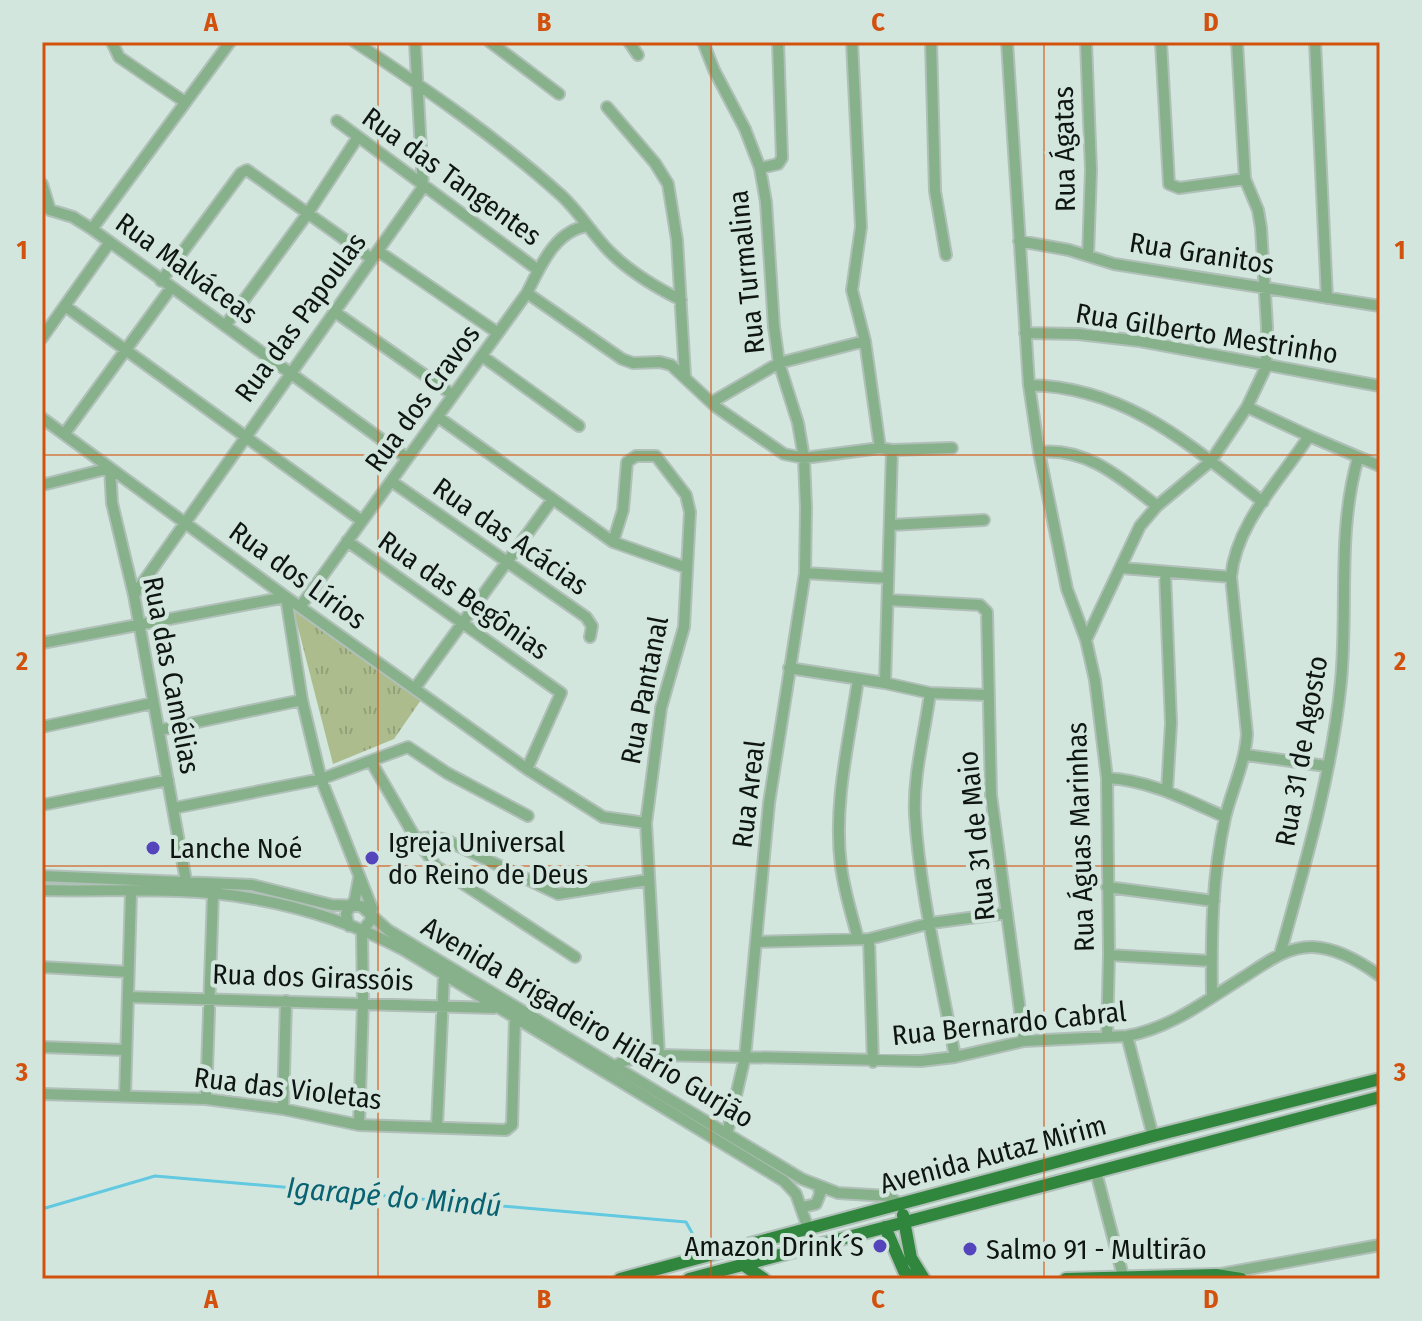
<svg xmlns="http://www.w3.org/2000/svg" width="1422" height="1321" viewBox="0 0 1422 1321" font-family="'Fira Sans Condensed',sans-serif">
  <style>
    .park { fill: url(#park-tufts) }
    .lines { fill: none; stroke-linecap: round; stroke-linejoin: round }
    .stream { stroke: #62c9e0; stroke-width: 3 }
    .minor-casing { stroke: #b0c0b9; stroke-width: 14 }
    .major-casing { stroke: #b0c0b9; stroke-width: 16 }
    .minor { stroke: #87b18a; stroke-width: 10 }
    .major { stroke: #30863d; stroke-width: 12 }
    .grid { fill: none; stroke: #d2520d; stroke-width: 2; stroke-opacity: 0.55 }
    .poi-dot { fill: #5445bc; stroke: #d3e6de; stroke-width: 3 }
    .labels { text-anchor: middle; stroke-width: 8; stroke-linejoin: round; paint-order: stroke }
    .street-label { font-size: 28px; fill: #0e1512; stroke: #d3e6de }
    .poi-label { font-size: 28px; fill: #0e1512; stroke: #d3e6de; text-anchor: start }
    .water-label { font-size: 30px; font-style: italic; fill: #096272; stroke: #d3e6de }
    .neatline { fill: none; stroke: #d2520d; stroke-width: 3 }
    .grid-label { font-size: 26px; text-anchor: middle; font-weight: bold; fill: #d2520d }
  </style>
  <defs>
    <pattern id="park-tufts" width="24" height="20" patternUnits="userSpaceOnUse" patternTransform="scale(2)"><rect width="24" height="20" fill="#acbc8d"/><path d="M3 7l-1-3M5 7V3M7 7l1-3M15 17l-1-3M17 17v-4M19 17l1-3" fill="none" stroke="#93a179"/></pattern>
  </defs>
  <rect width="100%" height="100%" fill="#d3e6de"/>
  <!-- park -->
  <path class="park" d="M300,609L421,700L394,739L333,764L294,612Z"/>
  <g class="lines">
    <!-- stream -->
    <path class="stream" d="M42,1209L155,1176L686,1222L702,1251"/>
    <!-- minor casing -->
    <g class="minor-casing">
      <path id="minor" d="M112,42L119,57L185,102
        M355,42C426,89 499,139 562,196C580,213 593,235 610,252C631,273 655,287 681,300
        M490,42L559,94
        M629,42L638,55
        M703,42L714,70L745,129L760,168L766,202L774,327L779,363L798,423L804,458L806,508L805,573L769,803L745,1057L727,1134
        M852,42L861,227L852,290L865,341L880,448
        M931,42L935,191L946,255
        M1007,42L1029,385L1039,452L1067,589L1086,640L1095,680L1107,778L1109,955L1107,1035
        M1086,42L1091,170L1088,256
        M1161,42L1169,184L1179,188L1245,179
        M1315,42L1327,298
        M607,107L655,163L668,184L677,240L685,376
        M337,121L538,270
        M760,168L778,164L782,158L778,42
        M42,184L50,210
        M50,210L73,217L92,229L407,458
        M92,229L230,42
        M1019,241L1069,250L1114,264L1380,306
        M378,251L498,333
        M161,281L241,173L247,170L372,259
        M527,293L622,359L633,363L660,362L671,365L716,407L784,454L804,458L880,448L892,450L952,448
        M65,306L362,521
        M335,312L453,395
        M225,326L308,213L358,137
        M1025,333L1078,334L1140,341L1380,386
        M42,338L110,242
        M482,356L579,426
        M1029,385C1127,387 1190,445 1263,502
        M712,402L779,363L865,341
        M1247,407L1309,436L1380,466
        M438,417L613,542L687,568
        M42,418L286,597L527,769L603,817L646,823
        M65,433L171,288
        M1039,452C1087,447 1121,478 1157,506
        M391,481L586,617L592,626L590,637
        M42,485L110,468L112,503L134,595L187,886
        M891,525L984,520
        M347,541L561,693L527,769
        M613,542L623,510L627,462L636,456H656L686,495L690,512L684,627L661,708L646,823L659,1055
        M1122,568L1231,577
        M805,573L887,578
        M1165,573L1171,723L1167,791
        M134,595L423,187L415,42
        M889,600L980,605L987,612L991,795L1024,1041
        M300,607L527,293C540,267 555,230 588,226
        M1086,640L1140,526L1157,506L1211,461L1247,407L1266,367L1267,327L1261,228L1258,210L1245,179L1237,42
        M42,643L286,597L302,700L321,779L372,908L370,921L362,931L363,1003L359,1125
        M789,668L885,683L930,693L988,695
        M858,680C849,741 833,805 841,866C844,891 852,915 858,939
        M885,683L892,450
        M415,688L552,500
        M930,693C925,733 913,774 915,815C920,896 941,977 955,1057
        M42,727L153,703
        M160,730L302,700
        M1246,755L1326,766
        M372,763L416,839L436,866L575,957
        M1107,778C1149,780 1187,800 1225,817
        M42,805L168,780
        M174,808L321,779L408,747L447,773L528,816
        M416,839L434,837L446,840L558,894L648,880
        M42,876L252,885L332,905L361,906L388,930L802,1179L838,1193L888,1196L900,1204
        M1107,887L1214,901
        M42,890C108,892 185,886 249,898C302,907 357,925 404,950L784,1181L796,1194L808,1228
        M349,926L346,914L355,899L359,878
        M869,939L873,1062
        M756,942L869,939L931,923L1007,913
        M1280,954C1305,865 1332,774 1341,681C1348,607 1337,531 1358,458
        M1109,955L1211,961
        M42,967L128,972
        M1212,996C1211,937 1212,876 1225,818C1232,789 1245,764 1247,734L1231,577C1236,523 1280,481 1309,436
        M128,997L494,1008
        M1127,1036L1153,1136
        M42,1047L125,1050
        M616,1065L627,1060L659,1055L921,1061L955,1057L1024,1041L1127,1036C1172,1028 1208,999 1247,975C1267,962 1288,946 1313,947C1337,948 1361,962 1380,976
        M42,1094L206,1099L283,1109L359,1125L506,1130L512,1125L515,1018
        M125,1096L131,892
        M206,1099L213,894
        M283,1109L286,1001
        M437,1126L444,975
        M1096,1172L1123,1276
        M803,1207L816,1204L820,1194L819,1188
        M1221,1274L1380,1245"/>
    </g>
    <!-- major casing -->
    <g class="major-casing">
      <path id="major" d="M903,1215L911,1258L924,1279
        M885,1227L904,1271L912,1279
        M742,1264L764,1279
        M620,1279L1153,1136L1380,1079
        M689,1279L1380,1097
        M1066,1279L1216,1275L1241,1279"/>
    </g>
    <!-- minor -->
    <use href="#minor" class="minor"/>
    <!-- major -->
    <use href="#major" class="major"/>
  </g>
  <!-- grid -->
  <path class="grid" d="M378,42V1279M711,42V1279M1044,42V1279M42,455H1380M42,866H1380"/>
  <!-- markers -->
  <g class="poi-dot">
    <circle cx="153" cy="848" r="8"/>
    <circle cx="372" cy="858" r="8"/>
    <circle cx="880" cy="1246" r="8"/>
    <circle cx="970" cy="1249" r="8"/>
  </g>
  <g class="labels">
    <!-- street labels -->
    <g class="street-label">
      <text transform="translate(1064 149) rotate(-91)" y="10">Rua Ágatas</text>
      <text transform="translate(452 176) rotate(36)" y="10">Rua das Tangentes</text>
      <text transform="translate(1202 253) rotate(9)" y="10">Rua Granitos</text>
      <text transform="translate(187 268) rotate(36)" y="10">Rua Malváceas</text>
      <text transform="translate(746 272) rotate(-96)" y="10">Rua Turmalina</text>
      <text transform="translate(300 317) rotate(-54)" y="10">Rua das Papoulas</text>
      <text transform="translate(1207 333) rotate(9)" y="10">Rua Gilberto Mestrinho</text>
      <text transform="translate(422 398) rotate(-54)" y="10">Rua dos Cravos</text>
      <text transform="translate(511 536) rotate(35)" y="10">Rua das Acácias</text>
      <text transform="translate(298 575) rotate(36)" y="10">Rua dos Lírios</text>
      <text transform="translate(464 595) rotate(35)" y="10">Rua das Begônias</text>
      <text transform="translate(172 675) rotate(79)" y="10">Rua das Camélias</text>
      <text transform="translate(644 690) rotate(-79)" y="10">Rua Pantanal</text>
      <text transform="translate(1301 751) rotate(-80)" y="10">Rua 31 de Agosto</text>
      <text transform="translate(748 794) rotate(-83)" y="10">Rua Areal</text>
      <text transform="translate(976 836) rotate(-96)" y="10">Rua 31 de Maio</text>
      <text transform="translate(1080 837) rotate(-92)" y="10">Rua Águas Marinhas</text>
      <text transform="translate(313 977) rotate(2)" y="10">Rua dos Girassóis</text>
      <text transform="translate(588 1022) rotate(31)" y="10">Avenida Brigadeiro Hilário Gurjão</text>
      <text transform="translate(1009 1023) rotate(-6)" y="10">Rua Bernardo Cabral</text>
      <text transform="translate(288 1088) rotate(7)" y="10">Rua das Violetas</text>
      <text transform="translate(993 1154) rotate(-15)" y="10">Avenida Autaz Mirim</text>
    </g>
    <!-- poi labels -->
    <g class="poi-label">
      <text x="388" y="852">Igreja Universal<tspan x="388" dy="32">do Reino de Deus</tspan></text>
      <text x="169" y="858">Lanche Noé</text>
      <text x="864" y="1256" text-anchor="end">Amazon Drink´S</text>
      <text x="986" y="1259">Salmo 91 - Multirão</text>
    </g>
    <!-- water labels -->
    <g class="water-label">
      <text transform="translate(394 1197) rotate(5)" y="10">Igarapé do Mindú</text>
    </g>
  </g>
  <!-- border -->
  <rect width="1422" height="1321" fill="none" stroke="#d3e6de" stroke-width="88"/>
  <rect x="44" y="44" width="1334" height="1233" class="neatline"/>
  <g class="grid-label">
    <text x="211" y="31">A</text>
    <text x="544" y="31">B</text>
    <text x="878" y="31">C</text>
    <text x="1211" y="31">D</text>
    <text x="22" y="259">1</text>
    <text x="1400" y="259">1</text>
    <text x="22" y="670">2</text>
    <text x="1400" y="670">2</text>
    <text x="22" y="1081">3</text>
    <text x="1400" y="1081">3</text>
    <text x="211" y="1308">A</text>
    <text x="544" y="1308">B</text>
    <text x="878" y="1308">C</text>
    <text x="1211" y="1308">D</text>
  </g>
</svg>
